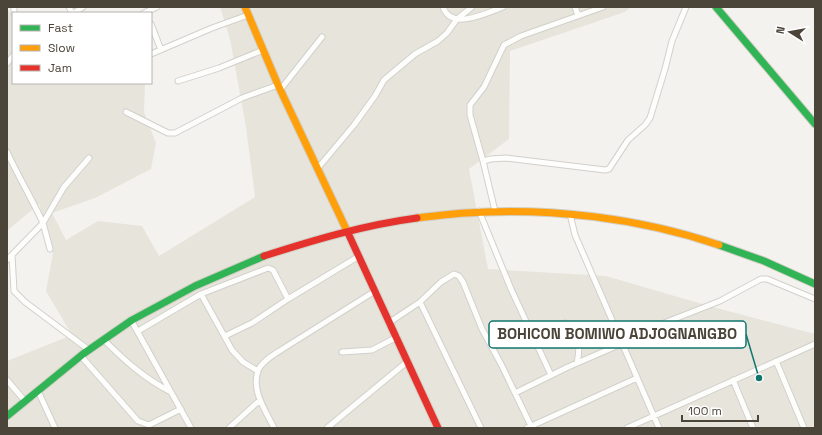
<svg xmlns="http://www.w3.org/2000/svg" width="822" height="435" viewBox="0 0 822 435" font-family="'Space Grotesk',sans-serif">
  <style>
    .residential { fill: #e7e4dc }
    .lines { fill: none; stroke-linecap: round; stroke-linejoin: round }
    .street-casing { stroke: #d2d0cb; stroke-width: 7 }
    .fast-casing { stroke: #d3cfc5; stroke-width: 9 }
    .slow-casing { stroke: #d3cfc5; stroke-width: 9 }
    .jam-casing { stroke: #d3cfc5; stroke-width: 9 }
    .street { stroke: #fdfdfc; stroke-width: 5 }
    .fast { stroke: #30b455; stroke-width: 7 }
    .slow { stroke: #ff9f0a; stroke-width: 7 }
    .jam { stroke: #e5322d; stroke-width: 7 }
    .leader { fill: none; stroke: #0f766e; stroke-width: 1.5 }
    .callout-dot { fill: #0f766e; stroke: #fff; stroke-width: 1.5 }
    .callout { fill: #fff; stroke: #0f766e; stroke-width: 1.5 }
    .callout-label { font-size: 15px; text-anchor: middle; font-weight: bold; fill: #4b4439 }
  </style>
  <rect width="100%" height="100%" fill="#f4f2ee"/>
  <!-- residential -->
  <path class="residential" d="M7,7L10,13H13V83H145L144,112L156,143L151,169L95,198L52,213L66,240L98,221L142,226L159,256L255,197L246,127L230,39L220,7H630L625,12L510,51L509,139L469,169L488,269L606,276L709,306L815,334V428H7V361L72,335L46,291L53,253L39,204L7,231Z"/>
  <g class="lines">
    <!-- street casing -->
    <g class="street-casing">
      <path id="street" d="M69,7L72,13
        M443,7C451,31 487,13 503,7
        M575,7L578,15
        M14,13V7
        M74,13L83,7
        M144,13L157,7
        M151,24L161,50
        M151,54L212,28L248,15
        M7,63L13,56
        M178,81L219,68L263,50
        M280,90L322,37
        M126,112L168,133H175L242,98L278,85
        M7,152C18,176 32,199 43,223L7,260
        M483,161L491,159L506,158L605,170L609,169L628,140L645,125L650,118L665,69L672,41L686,7
        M318,168L354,125L375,96L384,80L415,54L438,41L447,33L457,19L472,7
        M479,211L511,289L551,375
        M495,211L483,161L470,115V105L484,87L504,45L521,36L603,7
        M570,214L575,235L659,428
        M50,249L43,223L64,187L89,158
        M12,255L14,291L25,302L89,350
        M201,294L232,350L243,362L258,371
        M420,302L481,428
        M131,320L191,428
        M390,322L420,302L441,282L454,274L459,276L463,282L482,329L501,364L531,426
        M138,331L201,294L268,268L273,270L288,299
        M533,335L565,323C581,327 580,350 577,363
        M225,336L252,323L288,299L359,256
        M103,339C124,360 145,379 171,392
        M342,352L372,350L397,337
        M81,356L138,421L149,425L181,409
        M776,361L804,428
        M7,380L25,401
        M733,380L753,428
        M38,391L55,428
        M515,393L568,367L628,341L659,325L720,301L761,279H767L815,299
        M229,428L260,400
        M274,428C266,411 251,391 258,371C261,362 273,355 281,350L375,291
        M327,428L408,361
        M527,428L637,378
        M627,428L815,344"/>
    </g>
    <!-- fast casing -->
    <g class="fast-casing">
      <path id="fast" d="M716,7L815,124
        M719,245L764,261L815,284
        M7,416L83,354L132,320L195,286L264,256"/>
    </g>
    <!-- slow casing -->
    <g class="slow-casing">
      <path id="slow" d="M245,7L278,85L348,233
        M417,218C433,216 449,214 465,213C548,207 640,218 719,245"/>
    </g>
    <!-- jam casing -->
    <g class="jam-casing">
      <path id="jam" d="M348,233L438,428
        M264,256C314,240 364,225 417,218"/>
    </g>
    <!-- street -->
    <use href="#street" class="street"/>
    <!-- fast -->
    <use href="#fast" class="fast"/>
    <!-- slow -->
    <use href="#slow" class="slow"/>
    <!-- jam -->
    <use href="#jam" class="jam"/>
  </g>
  <!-- callouts -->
  <path class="leader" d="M759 378L746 334"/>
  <circle class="callout-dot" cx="759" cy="378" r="4"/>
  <rect class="callout" x="489" y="321" width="257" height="27" rx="4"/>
  <g class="callout-label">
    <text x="617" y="339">BOHICON BOMIWO ADJOGNANGBO</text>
  </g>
  <!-- border -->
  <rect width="822" height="435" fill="none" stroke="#4b4439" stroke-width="16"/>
  <!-- legend -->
  <rect x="12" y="12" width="140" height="72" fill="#ffffff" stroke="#b7b4b0"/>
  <rect x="20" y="25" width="20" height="6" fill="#30b455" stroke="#b7b4b0"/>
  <text x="48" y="32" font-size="12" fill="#4b4439">Fast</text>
  <rect x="20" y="45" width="20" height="6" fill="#ff9f0a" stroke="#b7b4b0"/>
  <text x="48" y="52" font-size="12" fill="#4b4439">Slow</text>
  <rect x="20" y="65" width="20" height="6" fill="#e5322d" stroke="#b7b4b0"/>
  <text x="48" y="72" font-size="12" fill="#4b4439">Jam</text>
  <!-- north arrow -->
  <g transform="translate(790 32) rotate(281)" stroke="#ffffff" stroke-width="3" paint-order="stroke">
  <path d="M0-3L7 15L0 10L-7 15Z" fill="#4b4439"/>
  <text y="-6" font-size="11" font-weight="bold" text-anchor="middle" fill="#4b4439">N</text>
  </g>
  <!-- scale -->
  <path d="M682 415v6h76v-6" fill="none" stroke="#4b4439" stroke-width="2"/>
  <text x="688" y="415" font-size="12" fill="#4b4439" stroke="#ffffff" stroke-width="3" paint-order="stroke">100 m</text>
</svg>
